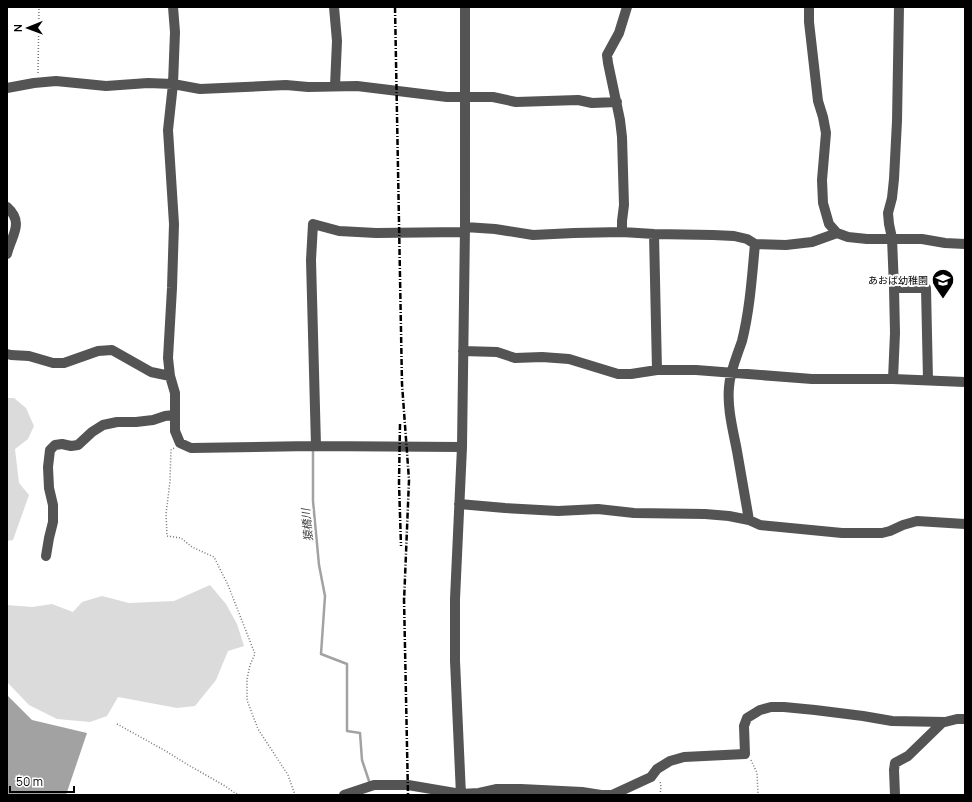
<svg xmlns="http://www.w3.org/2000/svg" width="972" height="802" viewBox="0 0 972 802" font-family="Manrope,'Noto Sans JP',sans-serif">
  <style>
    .green { fill: #dbdbdb }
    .water { fill: #a2a2a2 }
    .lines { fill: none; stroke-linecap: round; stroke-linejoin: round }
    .stream { stroke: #a2a2a2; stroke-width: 2.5 }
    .path { stroke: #767676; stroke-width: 1.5; stroke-dasharray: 1 2; stroke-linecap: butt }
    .minor { stroke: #545454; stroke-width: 10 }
    .rail { stroke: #000; stroke-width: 2.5; stroke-dasharray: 6 2 1 2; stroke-linecap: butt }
    .labels { text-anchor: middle; stroke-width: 4; stroke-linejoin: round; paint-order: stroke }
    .poi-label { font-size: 10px; fill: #000; stroke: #fff; text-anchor: end }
    .water-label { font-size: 11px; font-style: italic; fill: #434343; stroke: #fff }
  </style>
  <rect width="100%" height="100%" fill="#fff"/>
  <!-- green -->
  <path class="green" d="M7,398H14L26,408L34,426L28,439L15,449L19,483L29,495L13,540L7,541Z
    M210,585L226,604L237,624L244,646L228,651L216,680L195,706L177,708L118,697L107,716L90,722L57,719L29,705L7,682V605L32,607L52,604L73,612L82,602L102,596L129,603L174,601Z"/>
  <!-- water -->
  <path class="water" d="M7,695L32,720L87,733L66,795H7Z"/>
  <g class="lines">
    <!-- stream -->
    <path class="stream" d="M313,448V501L319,565L325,596L321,654L347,664V731L360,733L362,760L370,784"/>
    <!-- path -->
    <path class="path" d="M38,73L39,7
      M174,448L171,450L170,481L166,514L167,536L181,538L192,547L214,557L228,585L255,654L250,665L247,679V700L258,729L288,775L295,795
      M117,724L164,750L185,763L225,786L235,793L241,795
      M751,760L757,773L758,795
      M660,795L661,787L660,781"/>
    <!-- minor -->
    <path class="minor" d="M173,7L175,32L173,84L168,130L174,224L172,288L168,358L170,376L175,393V431L180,443L191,448L311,446L462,447
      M334,7L337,41L335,86
      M809,7V22L818,101L823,117L826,133L822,180L823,203L829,224L837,233
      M7,88L34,83L56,81L106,86L148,83L173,84L200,89L286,85L308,87L357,86L447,97H493L516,102L578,100L592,103L617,102
      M7,207C25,223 11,236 7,254
      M465,227L495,229L533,235L574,233L622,232L654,234L713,235L734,236L747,239L755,244L786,245L812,242L837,233L848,237L867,239H922L945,243L965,244
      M622,232V221L624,205L622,137L620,120L608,63L607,55L619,33L627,7
      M654,234L657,370
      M894,288H926L928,380
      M463,351L497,352L515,358L542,357L569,359L618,374H631L657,370H696L812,379H893L965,382
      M7,354L11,355L29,356L53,363H64L98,351L112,350L151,372L170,376
      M893,379L895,333L894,288L892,238L889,224L888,213L892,198L894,179L897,121L899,7
      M316,446L311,260L313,224L339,231L376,233L464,232
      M459,504L505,508L558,511L598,509L634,513L705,514L729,516L749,520L760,525L842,533H882L890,531L903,525L917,521L965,524
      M749,520C745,497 741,474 737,451C733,430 727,408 729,387C730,371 737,356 742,341C750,309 752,276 755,244
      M46,556L49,538L53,522V505L49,488L48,467L50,450L55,445L62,444L71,446L78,445L92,432L103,425L117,422H136L153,420L165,416L174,415
      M344,795L374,785H408L461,794L479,793L497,789H521L582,792L601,795H612
      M461,795L455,661V599L462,447L465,227V7
      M612,795L651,777L657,769L670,761L684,757L745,754L744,726L747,718L760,710L771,707H784L815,710L863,716L892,721L945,722L957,719H965
      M895,795L894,770L895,763L908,756L943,722"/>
    <!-- rail -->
    <path class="rail" d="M395,7L402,384L409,480L404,602
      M400,424L399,483L401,546
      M404,598L408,795"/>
  </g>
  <!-- icons -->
  <defs>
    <g id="school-pin" transform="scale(1.15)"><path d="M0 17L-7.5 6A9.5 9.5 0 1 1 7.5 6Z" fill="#000" stroke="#fff"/><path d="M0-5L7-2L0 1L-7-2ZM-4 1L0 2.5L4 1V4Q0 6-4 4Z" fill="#fff"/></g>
  </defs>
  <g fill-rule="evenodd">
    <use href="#school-pin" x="943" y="280"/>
  </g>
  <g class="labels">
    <!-- poi labels -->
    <g class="poi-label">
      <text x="928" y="284">あおば幼稚園</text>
    </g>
    <!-- water labels -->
    <g class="water-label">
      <text transform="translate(307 525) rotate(-95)" y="4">猿橋川</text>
    </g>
  </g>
  <!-- border -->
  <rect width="972" height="802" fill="none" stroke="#000000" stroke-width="16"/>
  <!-- north arrow -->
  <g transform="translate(28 28) rotate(269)" stroke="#ffffff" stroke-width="3" paint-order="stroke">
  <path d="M0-3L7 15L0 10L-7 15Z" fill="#000000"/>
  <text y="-6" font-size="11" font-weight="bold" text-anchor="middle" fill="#000000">N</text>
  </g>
  <!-- scale -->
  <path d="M10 786v6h64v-6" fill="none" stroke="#000000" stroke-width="2"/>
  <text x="16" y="786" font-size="12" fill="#000000" stroke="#ffffff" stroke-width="3" paint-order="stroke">50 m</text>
</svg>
